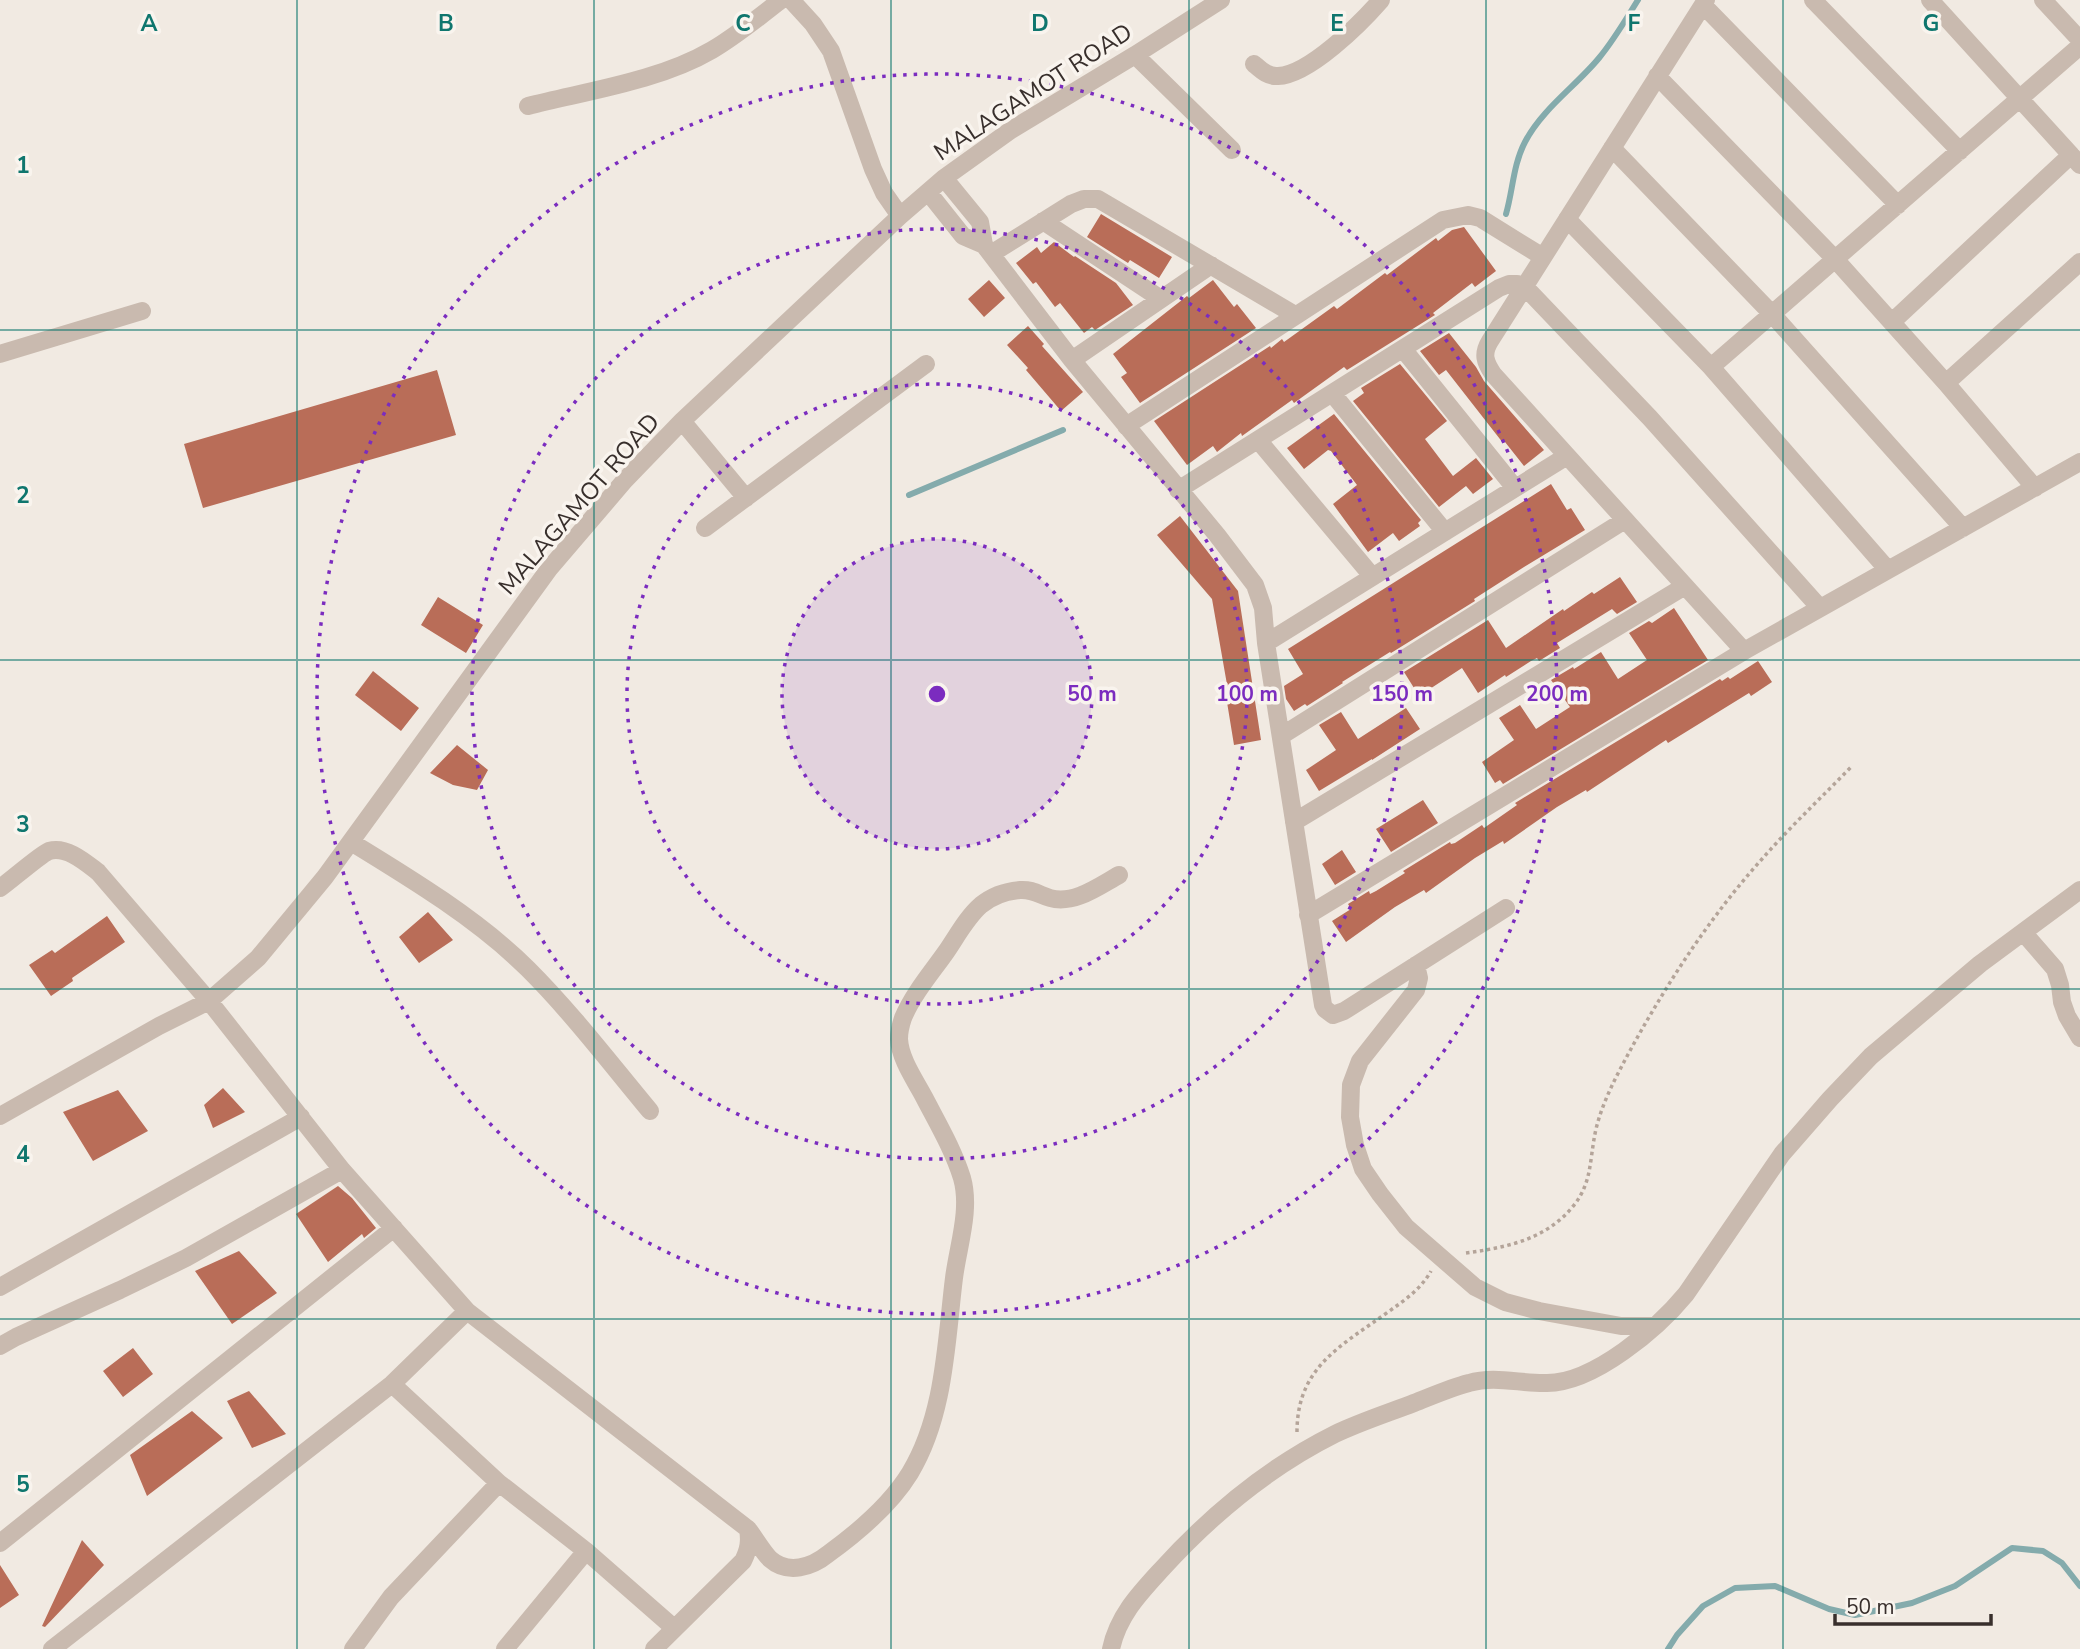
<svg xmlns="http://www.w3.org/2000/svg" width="2080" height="1649" viewBox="0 0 2080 1649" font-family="'Nunito Sans',sans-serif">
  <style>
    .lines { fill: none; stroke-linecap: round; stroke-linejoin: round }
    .stream { stroke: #84abac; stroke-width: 6 }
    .building { fill: #b96d58 }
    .path { stroke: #b4a499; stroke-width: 3.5; stroke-dasharray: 3.5 3.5; stroke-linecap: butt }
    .minor { stroke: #c9baaf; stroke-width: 18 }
    .grid { fill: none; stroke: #0f766e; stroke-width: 2; stroke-opacity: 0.55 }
    .ring { fill: none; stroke: #7b2cbf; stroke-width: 3.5; stroke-dasharray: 3.5 7 }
    .labels { text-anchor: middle; stroke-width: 7; stroke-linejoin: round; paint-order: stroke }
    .street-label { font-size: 24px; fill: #382f2c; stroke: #f9f4ee }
    .grid-label { font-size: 23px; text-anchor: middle; font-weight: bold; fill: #0f766e; stroke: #f9f4ee; stroke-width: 7; stroke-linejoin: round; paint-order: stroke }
    .centre { fill: #7b2cbf; stroke: #f9f4ee; stroke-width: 3.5 }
    .ring-label { font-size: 21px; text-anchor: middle; font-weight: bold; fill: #7b2cbf; stroke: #f9f4ee; stroke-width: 7; stroke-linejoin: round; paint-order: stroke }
  </style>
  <rect width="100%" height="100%" fill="#f1eae2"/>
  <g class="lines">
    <!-- stream -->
    <path class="stream" d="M1506,214C1513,190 1513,165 1525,142C1542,109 1576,86 1599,58C1614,40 1626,19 1638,0
      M909,495L1063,430
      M1668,1649L1677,1635L1703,1606L1735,1588L1775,1586L1829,1609L1855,1615L1912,1603L1955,1586L2012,1548L2043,1551L2062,1563L2080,1586"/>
  </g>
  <!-- building -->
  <path class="building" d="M1101,214L1172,257L1159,278L1130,260L1128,263L1087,237Z
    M1464,227L1496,271L1475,287L1472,283L1433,313L1435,315L1347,370L1344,367L1294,403L1292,400L1242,436L1241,433L1217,452L1213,446L1187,465L1154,421L1270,346L1271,348L1282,339L1284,342L1334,306L1337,309L1385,273L1387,275L1436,238L1438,241L1452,230Z
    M1054,242L1074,257L1075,256L1116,283L1133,305L1095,330L1092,327L1084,333L1060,303L1055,307L1036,282L1033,284L1016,263L1037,247L1041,253Z
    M989,280L1005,298L984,317L968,299Z
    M1213,280L1234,307L1237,304L1256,328L1140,403L1121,377L1127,373L1113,354L1187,296L1189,298Z
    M1028,326L1044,344L1042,346L1083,392L1061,411L1026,370L1028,368L1007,345Z
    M1449,333L1476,367L1484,381L1544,450L1524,466L1505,442L1503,443L1446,370L1439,375L1420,351Z
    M1400,364L1447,421L1425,439L1453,476L1476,458L1493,479L1473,494L1466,486L1439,507L1353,401L1364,393L1361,388Z
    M437,370L456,435L203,508L184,444Z
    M1334,414L1421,520L1418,523L1420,526L1399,541L1393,533L1368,552L1333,504L1357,485L1331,451L1328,450L1304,469L1287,448Z
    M1551,484L1567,510L1571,508L1585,530L1524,567L1474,599L1475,601L1391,653L1390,652L1342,682L1343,683L1307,706L1305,704L1294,711L1286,699L1284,686L1303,674L1288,649Z
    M1180,516L1238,591L1261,740L1234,745L1226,696H1229L1212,599L1157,535Z
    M1620,577L1637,602L1617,614L1612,609L1557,643L1560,648L1539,661L1537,658L1531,661L1506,677L1505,675L1478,693L1462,668L1419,696L1404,672L1488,620L1506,648L1563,609L1564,611L1592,592L1594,594Z
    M438,597L483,625L466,653L421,625Z
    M1674,608L1708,660L1503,784L1500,780L1495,783L1482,762L1514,740L1499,718L1520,705L1536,729L1570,707L1551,680L1573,667L1574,669L1601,652L1618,679L1647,660L1629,633L1649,621L1652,623Z
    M1758,661L1772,682L1751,696L1749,693L1668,743L1666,740L1587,792L1586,790L1557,807L1504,844L1503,841L1475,858L1426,893L1424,890L1395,907L1346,942L1332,921L1351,909L1348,904L1369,891L1370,894L1376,891L1405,873L1403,871L1450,842L1451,844L1455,843L1482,825L1484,828L1517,805L1515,803L1720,679L1722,681L1728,677L1730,679Z
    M373,671L419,708L401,731L355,695Z
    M1406,708L1420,729L1372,760V759L1319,791L1306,770L1336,750L1319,725L1341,712L1358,739Z
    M457,745L488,770L477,790L453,785L430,773Z
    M1423,800L1438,823L1391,852L1376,829Z
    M1342,850L1356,872L1335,885L1322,864Z
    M428,912L453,940L419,963L399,937Z
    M107,916L125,942L72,978L73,981L51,996L29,965L52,950L55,953Z
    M223,1088L245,1112L213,1128L204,1105Z
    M118,1090L148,1131L93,1161L63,1112Z
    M338,1186L352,1198L376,1228L364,1238L362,1234L328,1262L296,1214Z
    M239,1251L277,1293L232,1324L195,1271Z
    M133,1348L153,1374L123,1397L103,1371Z
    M249,1391L286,1434L252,1448L227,1401Z
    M192,1411L223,1438L147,1496L130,1455Z
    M82,1540L104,1565L45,1627L42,1626Z
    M0,1565L19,1595L0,1608Z"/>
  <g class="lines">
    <!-- path -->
    <path class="path" d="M1466,1253C1501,1248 1536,1242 1563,1217C1594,1188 1588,1165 1596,1129C1603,1100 1618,1073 1632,1047C1669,980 1711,916 1762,859C1790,827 1821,798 1851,767
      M1297,1432C1297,1367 1341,1346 1388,1312C1405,1300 1421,1289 1431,1271"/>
    <!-- minor -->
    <path class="minor" d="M791,0L813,24L831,51L873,169L884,193L900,216
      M1706,0L1490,341C1482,354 1485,362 1493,374L1744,651
      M1813,0L1960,151
      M1930,0L2080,165
      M2043,0L2080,40
      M1703,5L1898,205
      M1135,55L1232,150
      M1254,64C1261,70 1268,77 1278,76C1309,75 1361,23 1381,0
      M1657,76L1835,259L1946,383L2035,488
      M528,106C587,91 659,81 712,50C736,36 759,17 781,0
      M1612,148L1772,314L1963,528
      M944,178L980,222L984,245
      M928,192L963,236L984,245L1072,360L1217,535L1255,585L1263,608L1266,643L1323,1005L1325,1009L1333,1015L1344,1011L1506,908
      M1567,219L1711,367L1888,570
      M1043,221L1161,299
      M991,254L1071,204L1084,199H1098L1295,315
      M1892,322L2071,155
      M1403,349L1515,488
      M0,354L142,311
      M1072,360L1211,265
      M1711,367L2080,46
      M1946,383L2080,262
      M1332,393L1445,532
      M682,421L746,498
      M1126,426L1443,220L1468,215L1480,218L1543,257
      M1258,440L1372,576
      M1178,490L1499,288L1509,284H1517L1524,286L1650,418L1820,608
      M705,528L926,364
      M1266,643L1567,456
      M1281,736L1625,520
      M1294,822L1685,586
      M351,842C410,878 479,920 528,969C572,1013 610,1063 650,1111
      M0,888C9,882 41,854 49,851C67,846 85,862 98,872L209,1001L342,1170L467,1311L748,1529C750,1541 749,1549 743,1561L654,1649
      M1308,915L1744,651L2080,462
      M2023,932L2055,969L2060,985L2062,1002L2067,1016L2080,1038
      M1416,965L1419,978L1416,990L1360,1061L1351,1085L1350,1117L1355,1145L1363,1169L1380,1194L1406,1227L1475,1287L1505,1302L1539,1311L1621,1326H1655
      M0,1116L159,1026L209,1001L258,958L325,877L549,569L625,480L682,421L900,216L944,178L1011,130L1135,55L1221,0
      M0,1287L301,1117
      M0,1346L16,1337L120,1290L186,1258L342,1170
      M392,1384L499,1483L586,1551L674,1628
      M748,1529C755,1538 762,1551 770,1559C788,1575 812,1567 828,1554C857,1533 891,1504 910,1473C945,1415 946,1342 954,1278C958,1246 971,1210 962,1178C953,1149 938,1124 924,1097C915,1080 900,1059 899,1039C899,1033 901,1024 903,1018C913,994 932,972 946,952C957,936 967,917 981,905C992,896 1007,891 1020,890C1032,889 1040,895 1050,898C1074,905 1099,886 1119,875
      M0,1543L394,1228
      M52,1649L392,1384L467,1311
      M353,1649L391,1597L499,1483
      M505,1649L586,1551
      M1111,1649C1118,1616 1139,1594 1161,1570C1210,1516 1269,1467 1335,1434C1360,1422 1388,1413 1414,1403C1432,1396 1450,1388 1469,1383C1495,1375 1521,1384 1547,1383C1594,1383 1658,1328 1686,1294L1782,1154L1830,1099L1871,1056L1980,964L2080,890"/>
  </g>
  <!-- grid -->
  <path class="grid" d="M297,0V1649M594,0V1649M891,0V1649M1189,0V1649M1486,0V1649M1783,0V1649M0,330H2080M0,660H2080M0,989H2080M0,1319H2080"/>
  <!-- distance rings -->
  <circle cx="937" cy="694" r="155" fill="#7b2cbf" fill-opacity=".12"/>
  <g class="ring">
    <circle cx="937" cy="694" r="155"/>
    <circle cx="937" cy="694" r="310"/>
    <circle cx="937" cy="694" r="465"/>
    <circle cx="937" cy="694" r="620"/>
  </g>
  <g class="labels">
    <!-- street labels -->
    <g class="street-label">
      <text transform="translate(1033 92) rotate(-33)" y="8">MALAGAMOT ROAD</text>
      <text transform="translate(579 504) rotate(-49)" y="8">MALAGAMOT ROAD</text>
    </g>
  </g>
  <g class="grid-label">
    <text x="149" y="31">A</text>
    <text x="446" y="31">B</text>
    <text x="743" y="31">C</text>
    <text x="1040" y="31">D</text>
    <text x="1337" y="31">E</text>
    <text x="1634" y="31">F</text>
    <text x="1931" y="31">G</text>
    <text x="23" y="173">1</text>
    <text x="23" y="503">2</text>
    <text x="23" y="832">3</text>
    <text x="23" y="1162">4</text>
    <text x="23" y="1492">5</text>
  </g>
  <circle cx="937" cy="694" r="10" class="centre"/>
  <g class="ring-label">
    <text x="1092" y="701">50 m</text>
    <text x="1247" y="701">100 m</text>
    <text x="1402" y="701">150 m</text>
    <text x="1557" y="701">200 m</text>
  </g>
  <!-- scale -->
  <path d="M1835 1614v10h156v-10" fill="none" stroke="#382f2c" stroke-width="3.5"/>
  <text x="1846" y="1614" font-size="21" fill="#382f2c" stroke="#f9f4ee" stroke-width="5" paint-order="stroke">50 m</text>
</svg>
